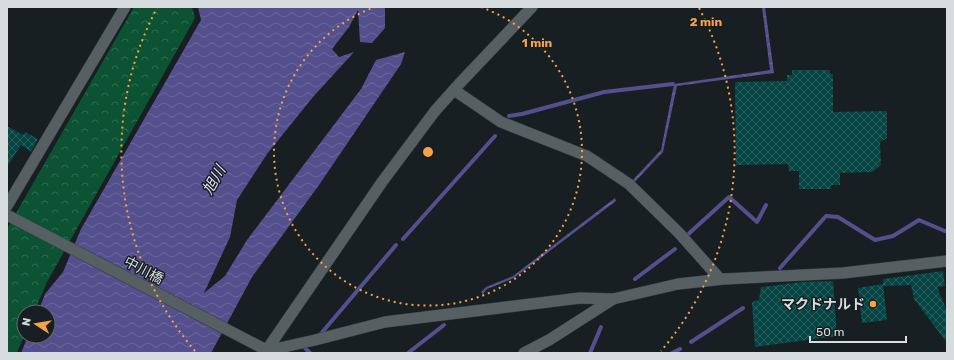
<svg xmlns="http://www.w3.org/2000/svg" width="954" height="360" viewBox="0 0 954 360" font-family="Rubik,'Noto Sans JP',sans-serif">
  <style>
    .park { fill: url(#park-crowns) }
    .water { fill: url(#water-waves) }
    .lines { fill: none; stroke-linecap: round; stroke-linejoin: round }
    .stream { stroke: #544f8d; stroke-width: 4 }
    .building { fill: url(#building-cross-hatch) }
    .minor-casing { stroke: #373c3e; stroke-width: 12 }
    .tertiary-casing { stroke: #373c3e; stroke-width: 12 }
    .minor { stroke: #566063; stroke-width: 11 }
    .tertiary { stroke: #566063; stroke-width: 11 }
    .ring { fill: none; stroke: #f8a14a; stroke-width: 2; stroke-dasharray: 2 4 }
    .poi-dot { fill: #f8a14a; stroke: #171f22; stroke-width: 1.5 }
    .labels { text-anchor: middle; stroke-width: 3; stroke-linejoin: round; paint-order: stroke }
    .street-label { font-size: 14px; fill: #d7dcde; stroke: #171f22 }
    .poi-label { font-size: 14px; font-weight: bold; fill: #d7dcde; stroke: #171f22; text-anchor: end }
    .water-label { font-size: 15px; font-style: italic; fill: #e2e2f5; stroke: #171f22 }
    .centre { fill: #f8a14a; stroke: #171f22; stroke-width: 2 }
    .ring-label { font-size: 12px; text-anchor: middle; font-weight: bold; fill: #f8a14a; stroke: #171f22; stroke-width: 3; stroke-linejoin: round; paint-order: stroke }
  </style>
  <defs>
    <pattern id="park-crowns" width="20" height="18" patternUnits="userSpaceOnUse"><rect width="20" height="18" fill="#0c5334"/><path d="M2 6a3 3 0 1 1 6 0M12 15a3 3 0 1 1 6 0" fill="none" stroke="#2f6b51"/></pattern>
    <pattern id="water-waves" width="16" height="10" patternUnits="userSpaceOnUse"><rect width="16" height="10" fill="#544f8d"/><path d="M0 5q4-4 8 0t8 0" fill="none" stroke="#6c689d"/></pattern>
    <pattern id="building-cross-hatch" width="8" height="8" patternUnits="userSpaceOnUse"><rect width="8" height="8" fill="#064543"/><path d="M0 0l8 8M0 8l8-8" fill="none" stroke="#2a5f5e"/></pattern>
  </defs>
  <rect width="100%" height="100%" fill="#171f22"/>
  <!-- park -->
  <path class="park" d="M134,7H192L195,18L47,282L34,312H24V336L17,353H7V229Z"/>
  <!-- water -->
  <path class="water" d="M198,7H385V28L372,43L360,42L358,10L349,27L332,49L339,57L354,52L313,97L267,154L237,200L230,237L204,293L225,276L247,240L361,89L376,60L405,52L401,64L319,185L252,277L211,353H21L28,336H48V312H38L45,294L63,272L81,229L201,20Z
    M762,7H765L774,73L677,86L663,152L631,186L629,184L661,150L674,84L770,70Z
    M615,198L616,201L514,278L487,289L483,294L481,292L486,287L513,276Z"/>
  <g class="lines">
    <!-- stream -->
    <path class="stream" d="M509,116L522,114L604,92L673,84
      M684,238L729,197L757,222L766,205
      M403,239L495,136
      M780,268L826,216L838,217L875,240L893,236L919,220L947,232
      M635,279L675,249
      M319,336L396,245
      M691,342L743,308
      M305,348L310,353
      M408,353L444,325
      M590,353L601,327
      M672,353L680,349"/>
  </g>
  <!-- building -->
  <path class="building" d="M792,70H830V74H833V112L887,111V138L880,142L881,165L872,172L840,173V185H831V189H799V171H789L788,164L736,165L735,82L787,81V75H792Z
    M7,126L23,135L25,132L38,139L31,152L21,145L7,167Z
    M943,271L945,286L937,287L947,311V343L914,299L911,285L883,286V279Z
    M833,281L837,336L755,347L752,302L759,300L761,287L802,282Z
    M883,284L887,320L862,323L858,288Z"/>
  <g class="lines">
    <!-- minor casing -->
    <g class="minor-casing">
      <path id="minor" d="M454,90L501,122L587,156L629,184L679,233L720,279
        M7,206L125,7
        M266,351L382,182L435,111L460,83L532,7
        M266,351L315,340L385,322L580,298L613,299"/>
    </g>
    <!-- tertiary casing -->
    <g class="tertiary-casing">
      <path id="tertiary" d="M7,215L272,353
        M524,353L549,340L613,299L678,284L724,279L843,273L947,261"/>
    </g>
    <!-- minor -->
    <use href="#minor" class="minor"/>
    <!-- tertiary -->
    <use href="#tertiary" class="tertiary"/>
  </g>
  <!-- distance rings -->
  <g class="ring">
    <path d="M481 7A154 154 0 1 1 375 7"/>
    <path d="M195 351A307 307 0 0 1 157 8M699 8A307 307 0 0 1 661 351"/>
  </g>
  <!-- markers -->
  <circle class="poi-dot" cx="873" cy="304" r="4"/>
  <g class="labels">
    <!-- street labels -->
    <g class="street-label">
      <text transform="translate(144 270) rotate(28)" y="5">中川橋</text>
    </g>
    <!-- poi labels -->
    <g class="poi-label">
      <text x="865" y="309">マクドナルド</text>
    </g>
    <!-- water labels -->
    <g class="water-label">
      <text transform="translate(214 180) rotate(-60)" y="5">旭川</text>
    </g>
  </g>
  <circle cx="428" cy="152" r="6" class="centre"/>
  <g class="ring-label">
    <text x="706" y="26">2 min</text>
    <text x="537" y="47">1 min</text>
  </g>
  <!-- border -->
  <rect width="954" height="360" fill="none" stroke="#d7dcde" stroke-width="16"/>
  <!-- north arrow -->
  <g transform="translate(36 324) rotate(282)"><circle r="19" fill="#171f22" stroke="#646b6d"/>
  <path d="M0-3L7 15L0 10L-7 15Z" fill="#f8a14a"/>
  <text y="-6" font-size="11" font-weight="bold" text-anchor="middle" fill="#d7dcde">N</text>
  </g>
  <!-- scale -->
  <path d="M810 336v6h96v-6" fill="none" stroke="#d7dcde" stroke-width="2"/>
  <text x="816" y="336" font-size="12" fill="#d7dcde" stroke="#171f22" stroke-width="3" paint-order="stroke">50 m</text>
</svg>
